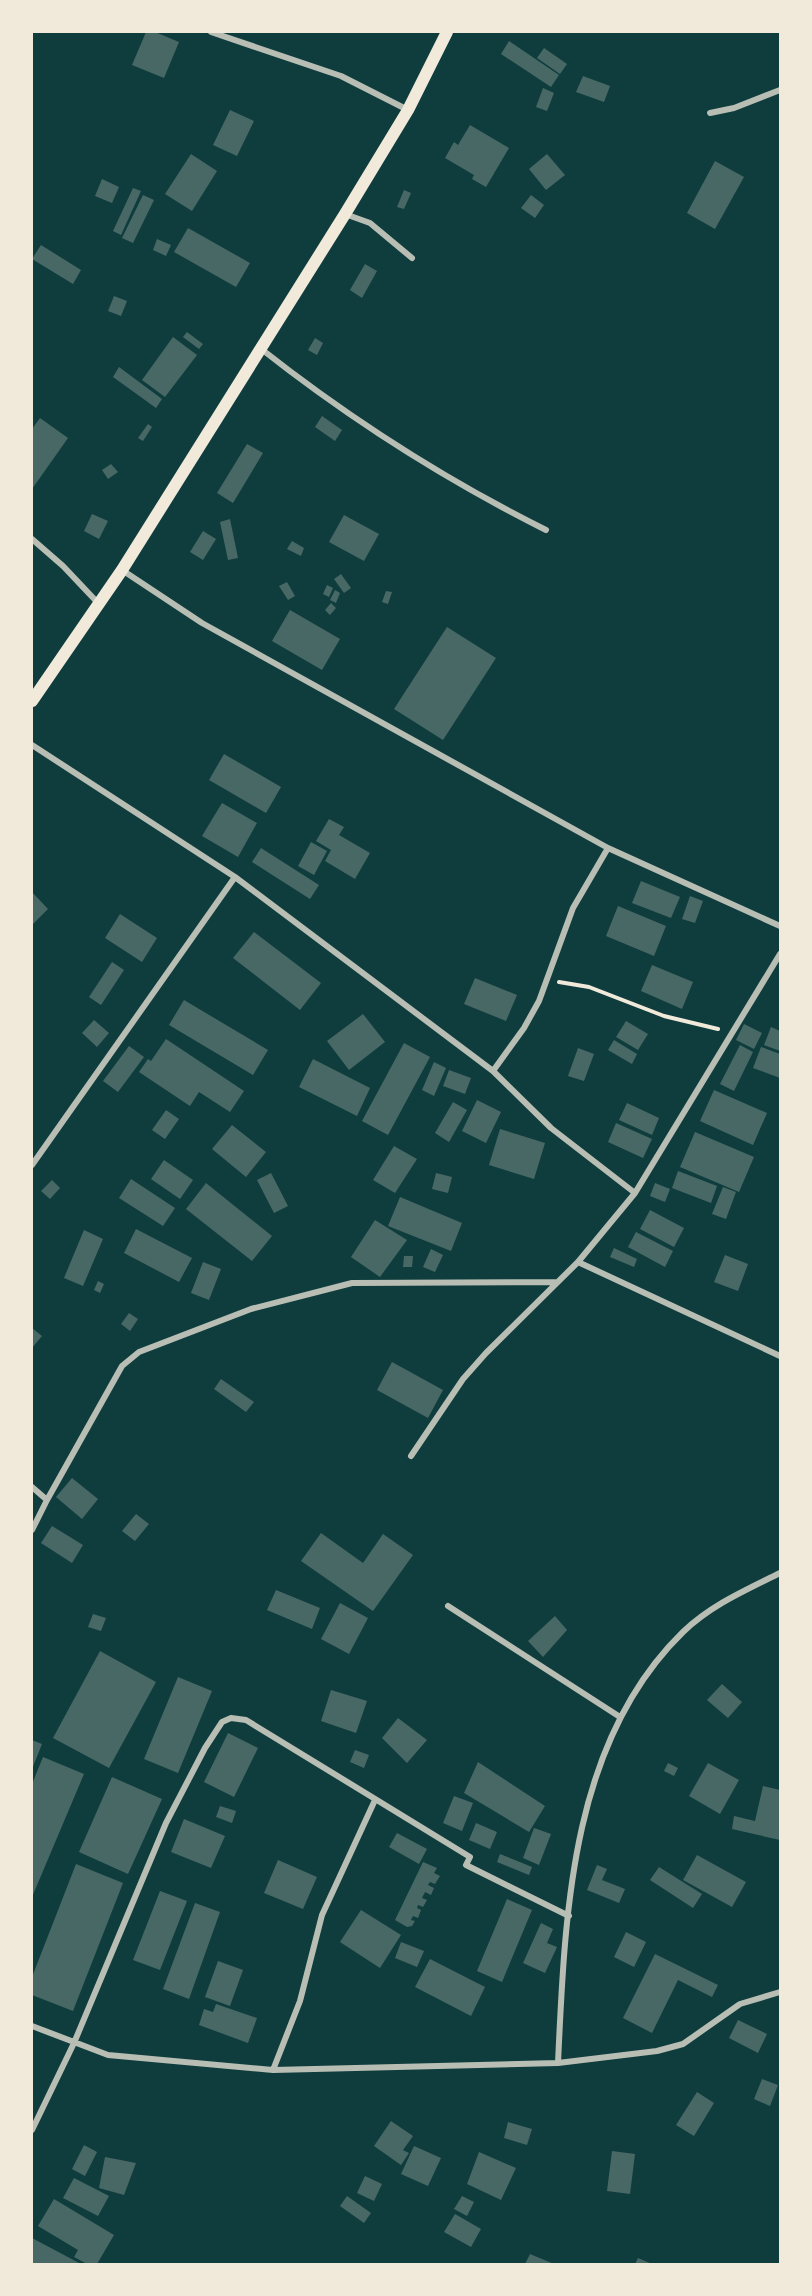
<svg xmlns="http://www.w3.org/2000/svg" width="812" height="2296" viewBox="0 0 812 2296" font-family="'PT Sans',sans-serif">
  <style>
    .building { fill: #486865 }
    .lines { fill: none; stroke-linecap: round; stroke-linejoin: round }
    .path { stroke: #f1e9da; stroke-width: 4 }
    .minor { stroke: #b8beb3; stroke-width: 6 }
    .secondary { stroke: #f1e9da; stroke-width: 12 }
  </style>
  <rect width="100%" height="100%" fill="#0f3d3e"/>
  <!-- building -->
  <path class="building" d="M146,32H155L179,42L164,78L132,65Z
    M509,41L559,75L551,87L501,54Z
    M544,48L567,64L560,74L537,58Z
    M583,76L610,86L604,102L576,92Z
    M543,88L554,93L547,111L536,107Z
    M230,110L254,121L237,156L213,145Z
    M470,125L509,148L486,187L472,179L474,175L445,158L454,142L458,145Z
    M191,154L217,171L192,211L165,194Z
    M547,154L565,175L546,190L529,169Z
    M715,161L744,177L715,229L687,213Z
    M102,179L119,187L112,203L95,196Z
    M133,188L141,191L121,235L113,231Z
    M404,190L411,193L404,209L397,207Z
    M143,195L154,200L133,243L122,238Z
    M531,195L544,205L535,218L521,208Z
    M188,228L250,263L236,287L174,252Z
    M157,239L171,245L166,256L153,250Z
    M41,245L81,270L73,284L32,259Z
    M365,264L377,271L362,298L350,290Z
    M114,296L127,301L121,316L108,311Z
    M187,332L203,344L199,349L183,337Z
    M173,337L197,355L165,397L142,380Z
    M315,338L323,343L317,355L308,350Z
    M119,367L162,399L156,408L113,377Z
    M322,416L342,430L335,441L315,427Z
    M40,418L68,438L32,489V429Z
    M148,424L152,427L143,441L138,438Z
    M247,444L263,453L233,503L217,493Z
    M111,464L118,472L108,479L102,470Z
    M92,514L108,521L99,539L84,531Z
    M344,515L379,534L364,561L329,542Z
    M230,519L238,558L228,560L220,522Z
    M203,531L216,539L203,560L190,552Z
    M292,541L304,548L301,556L287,549Z
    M341,574L351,588L344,593L334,579Z
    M287,582L295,596L288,600L279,586Z
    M327,585L333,588L329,597L323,594Z
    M335,590L340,593L336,603L330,600Z
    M386,591L392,592L388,604L382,602Z
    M331,603L336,608L330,615L325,610Z
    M290,610L340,639L322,670L272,641Z
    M447,627L496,658L443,740L394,709Z
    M224,754L281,787L266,813L209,780Z
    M222,803L257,823L238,857L202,836Z
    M329,819L344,827L339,835L370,853L355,879L325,861L331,850L316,841Z
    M311,842L327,851L314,875L298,866Z
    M261,848L319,885L310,899L252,862Z
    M641,881L680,897L671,918L632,903Z
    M32,892L48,909L32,925Z
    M690,896L703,901L695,923L682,919Z
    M618,906L666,926L654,956L606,936Z
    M120,914L157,938L142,962L105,938Z
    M254,932L321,983L300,1010L233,958Z
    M112,962L124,970L101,1005L89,997Z
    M652,965L693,982L682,1009L641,991Z
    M475,978L517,995L506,1021L464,1004Z
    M184,1000L268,1050L253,1075L169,1025Z
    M363,1014L385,1042L349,1070L327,1041Z
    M94,1020L109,1033L97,1047L82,1033Z
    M626,1021L648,1034L638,1050L616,1037Z
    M744,1024L762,1033L754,1049L736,1040Z
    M771,1027L780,1031V1051L764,1045Z
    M166,1039L244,1091L230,1112L199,1092L190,1106L139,1072L148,1059L151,1061Z
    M614,1040L637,1054L632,1064L608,1050Z
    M404,1043L430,1057L388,1135L362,1121Z
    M740,1045L753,1052L734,1091L720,1084Z
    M129,1046L144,1057L118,1092L103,1081Z
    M761,1047L780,1054V1078L753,1068Z
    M578,1048L594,1054L584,1081L568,1076Z
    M313,1059L370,1088L357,1116L299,1087Z
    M434,1062L446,1068L434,1096L422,1090Z
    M449,1070L471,1078L465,1094L443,1086Z
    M714,1090L767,1113L753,1145L700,1121Z
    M477,1100L501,1112L486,1143L462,1131Z
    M453,1102L467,1110L449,1142L435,1133Z
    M627,1103L659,1118L652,1135L619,1120Z
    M166,1110L179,1119L165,1139L152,1130Z
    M616,1123L652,1139L643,1158L608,1142Z
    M232,1125L266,1152L246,1177L212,1149Z
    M500,1129L545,1143L534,1179L489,1165Z
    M695,1132L754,1157L739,1192L680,1167Z
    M394,1146L417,1159L395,1193L373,1180Z
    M164,1160L193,1180L180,1199L151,1179Z
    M678,1171L717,1186L711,1203L672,1188Z
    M271,1173L288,1206L274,1213L257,1180Z
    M436,1173L452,1177L448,1193L432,1189Z
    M131,1179L175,1208L163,1226L119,1198Z
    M52,1180L60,1188L50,1199L41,1191Z
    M206,1183L272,1236L252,1261L186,1209Z
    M655,1183L670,1189L665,1202L650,1196Z
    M723,1187L736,1192L726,1219L712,1214Z
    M400,1197L462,1223L451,1251L388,1226Z
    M650,1210L684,1228L674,1247L640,1229Z
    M375,1220L407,1240L380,1277L351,1257Z
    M136,1229L192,1258L179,1282L124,1253Z
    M84,1230L103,1239L83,1286L64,1278Z
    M636,1232L673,1251L665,1267L628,1247Z
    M614,1248L637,1259L634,1267L610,1257Z
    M431,1249L443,1255L435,1272L423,1267Z
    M725,1255L748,1264L738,1291L714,1282Z
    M404,1256H413L412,1267H403Z
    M203,1262L221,1269L209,1300L191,1293Z
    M98,1281L104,1284L100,1293L94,1290Z
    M129,1313L138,1319L130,1331L121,1324Z
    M32,1328L42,1336L32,1348Z
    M392,1362L443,1390L428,1418L377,1390Z
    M221,1379L254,1402L246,1412L214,1389Z
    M72,1478L98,1499L82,1519L56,1497Z
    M136,1514L149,1524L135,1541L122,1531Z
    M52,1526L83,1545L72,1563L41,1543Z
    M321,1533L363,1563L383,1534L413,1555L373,1611L301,1561Z
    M276,1590L320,1608L312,1629L267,1610Z
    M340,1603L368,1618L349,1654L321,1639Z
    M93,1614L106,1618L101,1631L88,1627Z
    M555,1616L567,1630L543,1657L528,1641Z
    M100,1651L156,1682L109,1768L53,1738Z
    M178,1677L212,1691L178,1773L144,1759Z
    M722,1684L742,1702L728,1718L707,1700Z
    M331,1690L367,1701L356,1733L321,1721Z
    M398,1718L427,1740L407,1763L382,1738Z
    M228,1733L258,1748L234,1797L204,1782Z
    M32,1740L42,1744L32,1769Z
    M355,1750L369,1755L364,1768L350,1762Z
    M43,1757L84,1774L32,1897V1784Z
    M478,1762L545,1806L529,1832L464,1793Z
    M668,1763L678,1768L674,1776L664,1771Z
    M708,1763L739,1780L720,1814L689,1796Z
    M112,1777L162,1799L128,1874L79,1852Z
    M763,1786L780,1790V1840L732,1829L734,1816L755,1821Z
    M454,1796L473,1803L462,1831L443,1823Z
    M220,1806L236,1811L232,1823L216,1817Z
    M184,1819L225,1836L211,1868L171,1852Z
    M476,1823L497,1832L490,1849L469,1840Z
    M534,1828L551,1834L539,1865L523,1858Z
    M397,1833L427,1849L419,1864L389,1847Z
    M500,1854L532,1867L529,1875L497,1862Z
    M697,1855L746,1882L732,1907L683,1880Z
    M278,1860L317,1877L303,1909L264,1893Z
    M423,1862L437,1868L434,1873L440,1876L435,1884L430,1882L428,1885L434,1888L431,1895L425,1892L422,1898L427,1900L423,1907L418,1905L417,1908L421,1910L418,1918L413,1916L411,1920L415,1921L412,1926L407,1927L395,1920Z
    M76,1864L123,1883L73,2011L32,1995V1977Z
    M597,1865L607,1869L602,1880L625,1889L619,1903L587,1890Z
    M659,1867L702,1894L693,1908L650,1880Z
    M160,1891L187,1901L160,1970L133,1960Z
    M507,1899L532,1910L502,1982L477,1971Z
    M195,1903L220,1912L189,1999L163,1989Z
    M361,1910L401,1935L380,1968L340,1942Z
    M541,1923L553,1929L547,1943L557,1947L545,1973L523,1963Z
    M626,1932L646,1942L634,1967L614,1957Z
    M401,1942L424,1951L417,1967L395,1958Z
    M655,1954L718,1985L712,1997L678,1980L652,2033L623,2018Z
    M430,1959L485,1987L471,2016L415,1987Z
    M218,1961L243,1970L230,2006L205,1997Z
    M216,2004L257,2018L248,2043L199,2025L204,2009L213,2012Z
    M738,2020L767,2034L758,2053L729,2038Z
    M762,2079L778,2085L770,2106L754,2099Z
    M697,2092L714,2103L694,2136L676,2125Z
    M391,2121L413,2136L403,2150L409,2153L401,2165L374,2146Z
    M508,2122L532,2129L527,2145L504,2138Z
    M84,2145L97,2152L85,2176L72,2169Z
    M414,2146L441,2158L428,2186L401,2174Z
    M612,2151L635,2154L630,2194L607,2191Z
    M479,2152L516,2168L501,2200L467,2184Z
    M105,2157L136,2163L124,2195L99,2188Z
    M365,2176L382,2184L374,2201L357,2193Z
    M74,2178L109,2196L98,2216L63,2198Z
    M347,2196L371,2213L364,2223L340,2206Z
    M462,2196L474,2202L467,2216L454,2209Z
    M54,2199L114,2235L97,2264H87L74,2257L78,2250L38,2226Z
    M455,2214L481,2229L471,2247L444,2232Z
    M32,2238L81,2264H32Z
    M530,2254L554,2264H525Z
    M638,2258L652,2264H635Z"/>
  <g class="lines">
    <!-- path -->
    <path class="path" d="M559,982L589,987L664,1016L718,1029"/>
    <!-- minor -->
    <path class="minor" d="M211,32L341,76L408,110
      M710,113L734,108L780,90
      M345,214L370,223L412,258
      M260,348C350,419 444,479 546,530
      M32,539L63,566L98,603
      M122,570L202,623L608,848L780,926
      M32,745L235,877L32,1165
      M235,877L493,1071L551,1128L635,1193
      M493,1071L524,1028L539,1001L573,908L608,848
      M578,1262L780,1356
      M411,1456L463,1379L486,1353L578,1262L635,1193L780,954
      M32,1487L47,1500L32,1530
      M47,1500L122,1366L139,1352L251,1309L352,1283L557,1282
      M448,1606L620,1717
      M32,2026L108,2055L273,2070L558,2063L657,2051L683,2044L740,2004L780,1992
      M558,2063C565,1915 570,1742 683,1632C711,1605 746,1590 780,1573
      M273,2070L300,2001L322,1915L375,1800
      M32,2130L74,2043L166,1823L205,1748L222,1722L231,1718L246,1720L470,1857L466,1865L569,1916"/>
    <!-- secondary -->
    <path class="secondary" d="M32,701L122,570L345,214L408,110L447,32"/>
  </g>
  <!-- border -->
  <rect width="812" height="2296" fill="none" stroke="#f1e9da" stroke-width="66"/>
</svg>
